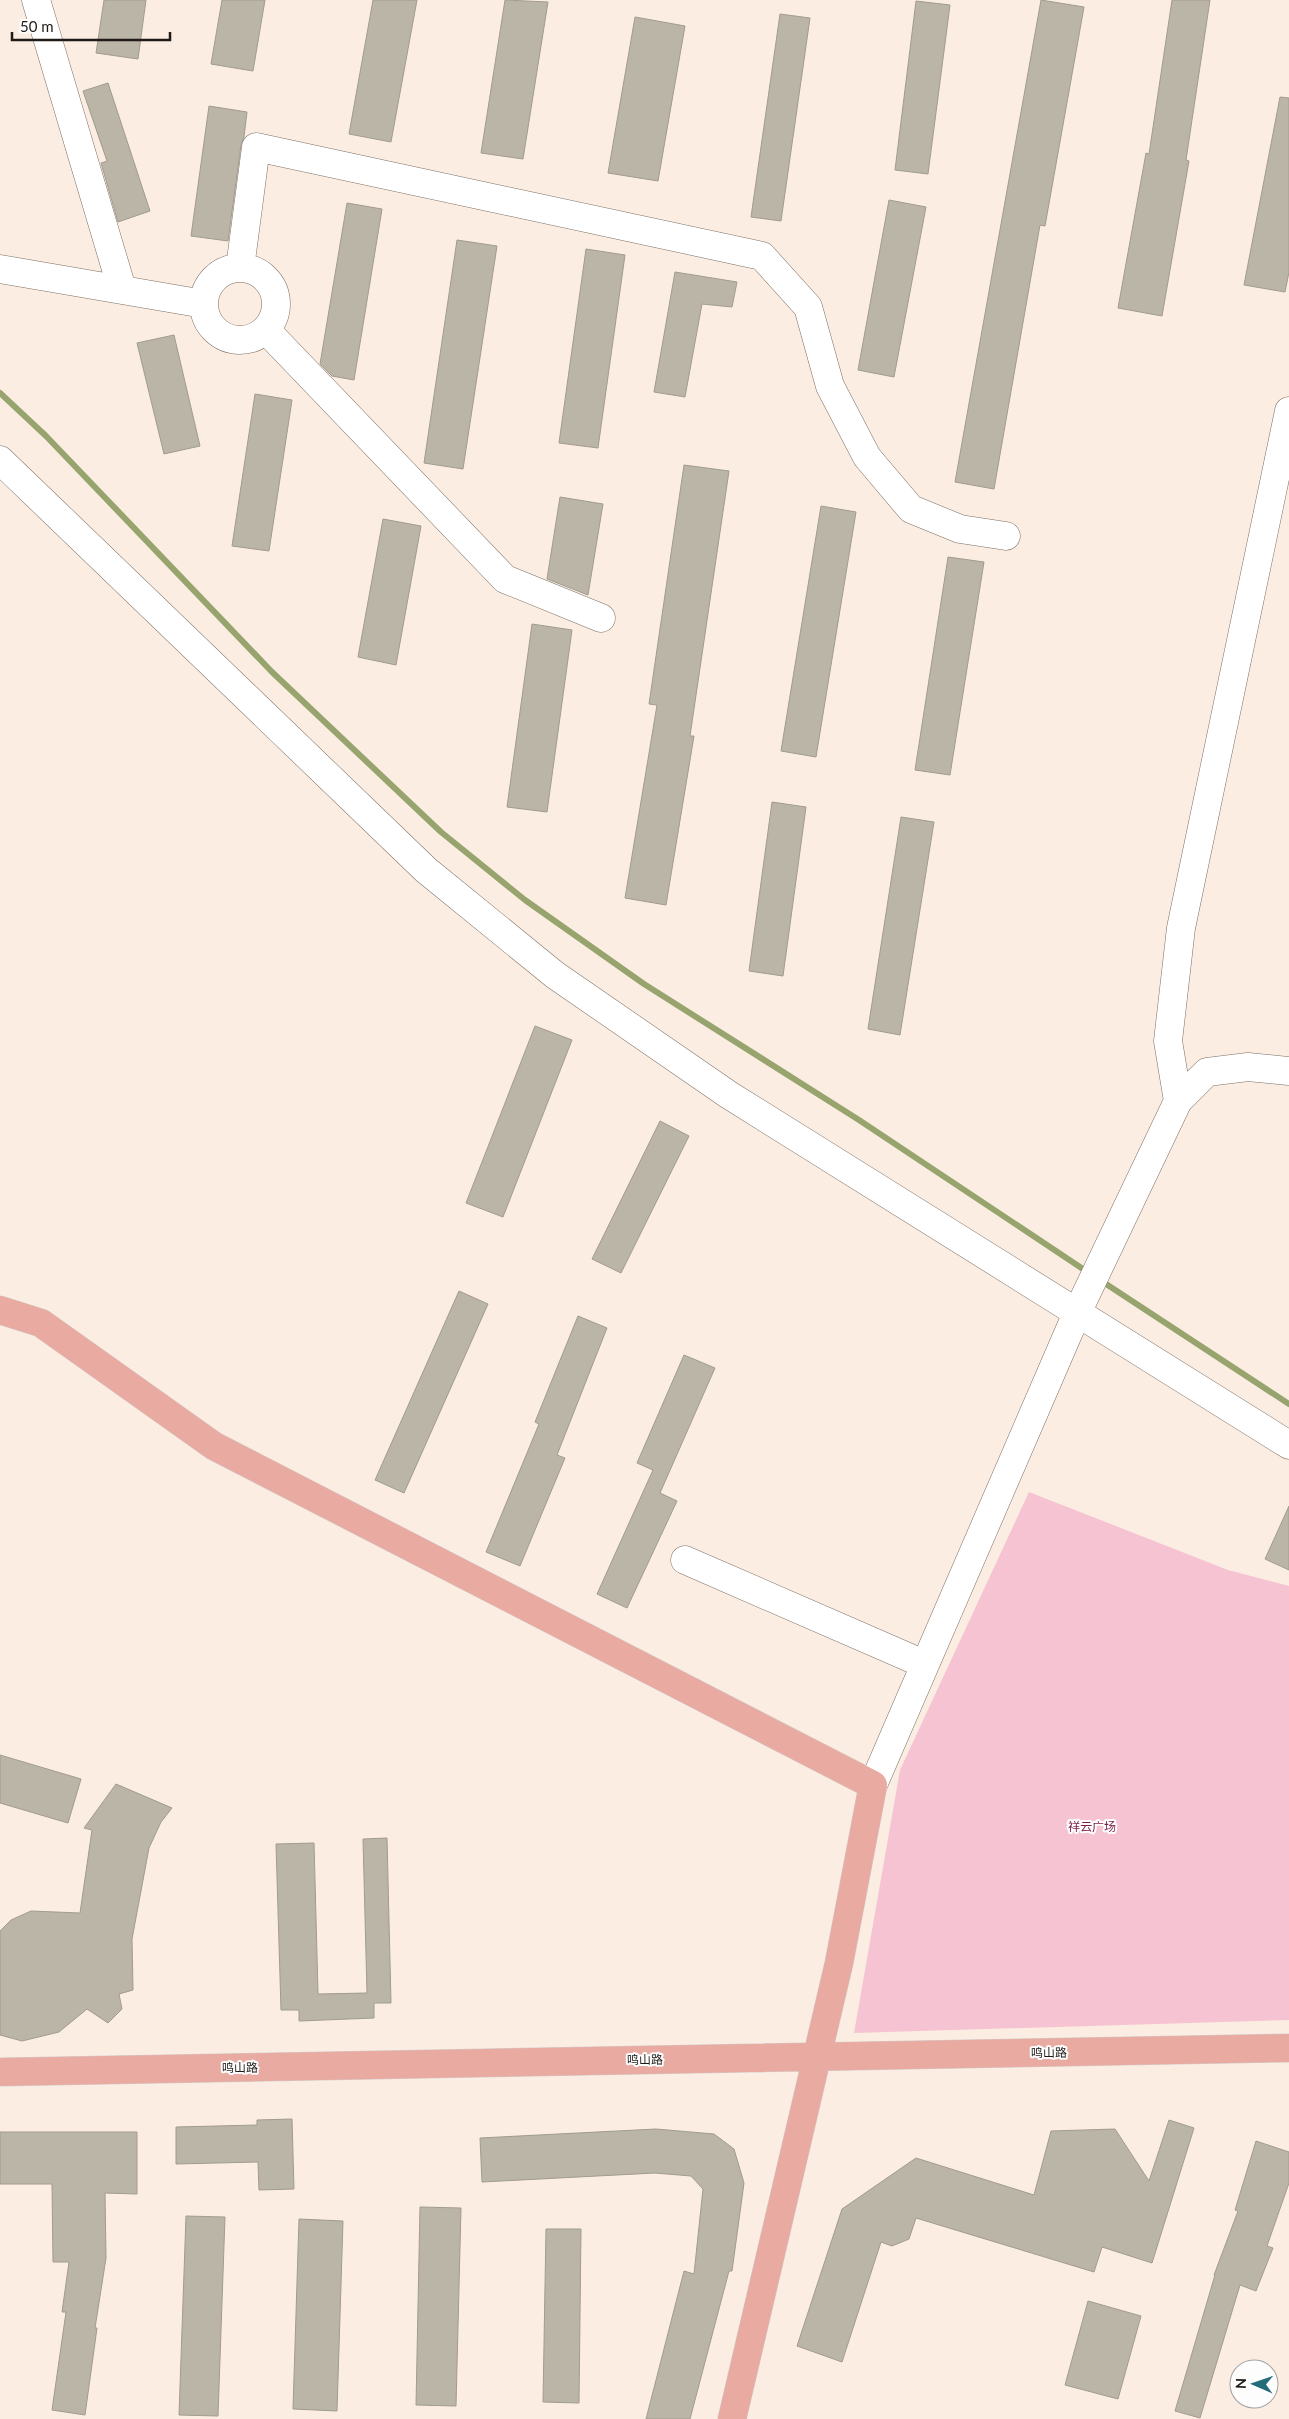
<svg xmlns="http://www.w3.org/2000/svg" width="1289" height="2419" viewBox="0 0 1289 2419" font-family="Lato,'Noto Sans SC',sans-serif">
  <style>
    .green { fill: #f6c3d2 }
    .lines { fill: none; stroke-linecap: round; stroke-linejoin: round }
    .stream { stroke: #97a46e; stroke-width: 6 }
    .building { fill: #bbb5a7; stroke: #a19c8d }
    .minor-casing { stroke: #7c7066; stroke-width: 29 }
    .major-casing { stroke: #d2d1d1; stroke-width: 29 }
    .minor { stroke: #fff; stroke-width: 28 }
    .major { stroke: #e9aaa1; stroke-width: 28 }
    .labels { text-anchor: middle; stroke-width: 4; stroke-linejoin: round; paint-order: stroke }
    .park-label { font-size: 12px; fill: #7a1c44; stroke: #fdfdfd }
    .street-label { font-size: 12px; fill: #201b17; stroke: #fdfdfd }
  </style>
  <rect width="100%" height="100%" fill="#fbede2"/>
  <!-- green -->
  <path class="green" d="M1029,1492L1228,1570L1289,1586V2020L854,2033L900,1770Z"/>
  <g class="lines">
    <!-- stream -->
    <path class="stream" d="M0,393L46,436L272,672L441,832L525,900L644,984L859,1120L1089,1273
      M1100,1280L1289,1404"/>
  </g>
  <!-- building -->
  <path class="building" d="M104,0H146L138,59L96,53Z
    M222,0H265L253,71L211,64Z
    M373,0H417L391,142L349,134Z
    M505,0L548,2L523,159L481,153Z
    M1041,0L1084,7L1045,226L1040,225L994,489L955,482Z
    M1172,0H1210L1186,160L1189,161L1162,316L1118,308L1146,153L1149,154Z
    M916,1L950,5L928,174L895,170Z
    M780,14L810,18L781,221L751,217Z
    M635,17L685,26L658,181L608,173Z
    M108,83L150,211L118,222L101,163L107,161L83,91Z
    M1280,97L1289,98V272L1285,292L1244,285Z
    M209,106L247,112L244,137L241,145L228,241L191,236Z
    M889,200L926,207L894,377L858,370Z
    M347,203L382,209L354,380L332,376L320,364Z
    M457,240L497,246L463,469L424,463Z
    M586,249L625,255L598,448L559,443Z
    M675,272L737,282L732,307L702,304L685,397L654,392Z
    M174,335L200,446L164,454L137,343Z
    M255,394L292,400L269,551L232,546Z
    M684,465L729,471L690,736H694L666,905L625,898L657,705L649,704Z
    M560,497L603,504L588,595L547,579Z
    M821,506L856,512L816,757L781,751Z
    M383,519L421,526L396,665L358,657Z
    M948,557L984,562L950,775L915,770Z
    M532,624L572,630L547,812L507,807Z
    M772,802L806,807L783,976L749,971Z
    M901,817L934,822L900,1035L868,1029Z
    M535,1026L572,1040L503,1217L466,1203Z
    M660,1121L689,1136L621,1273L592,1259Z
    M459,1291L488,1304L404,1493L375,1480Z
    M578,1316L607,1328L557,1455L565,1458L520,1566L486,1552L539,1424L535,1422Z
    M684,1355L715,1368L660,1493L677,1501L627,1608L597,1594L653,1470L637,1463Z
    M1289,1506V1570L1265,1559Z
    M0,1755L81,1779L68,1823L0,1803Z
    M116,1784L172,1808L161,1822L149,1848L132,1939L133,1990L119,1994L122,2009L108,2023L87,2009L59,2032L22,2041L0,2035V1931L11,1920L31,1911L80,1913L92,1830L84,1828Z
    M387,1838L391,2003H374V2018L299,2021V2010H281L276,1844L314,1843L318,1994L367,1993L363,1839Z
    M292,2119L294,2189L259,2190L258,2162L176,2164V2127L257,2125V2120Z
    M1169,2120L1194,2128L1152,2263L1102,2247L1094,2272L916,2218L909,2239L892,2246L881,2242L842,2362L797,2346L842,2209L916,2158L1034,2195L1051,2131L1115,2129L1149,2181Z
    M656,2129L714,2134L734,2149L744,2183L732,2271H729L690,2419H646L684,2271L694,2274L703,2189L691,2176L655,2173L482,2182L480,2138Z
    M0,2132H137V2194L105,2193L106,2258L95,2328H97L85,2415L52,2410L66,2312H62L69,2262H53L52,2184H0Z
    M1256,2141L1289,2152V2183L1267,2246L1273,2248L1256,2291L1240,2285L1200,2418L1175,2411L1215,2275H1214L1238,2211L1235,2210Z
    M420,2207L461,2208L456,2406L416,2405Z
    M186,2216L225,2217L218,2416L179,2415Z
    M299,2219L343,2221L337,2411L293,2409Z
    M546,2229H581L579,2403L543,2402Z
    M1088,2301L1141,2316L1118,2399L1065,2385Z"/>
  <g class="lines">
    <!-- minor casing -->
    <g class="minor-casing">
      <path id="minor" d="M36,0L122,289
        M240,268L256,147L762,256L808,307L830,386L867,457L911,509L960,529L1006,536
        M204 304a36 36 0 1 1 72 0a36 36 0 1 1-72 0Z
        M0,269L204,304
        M266,330L505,579L601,618
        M0,460L426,870L555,975L729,1095L1289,1445
        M1178,1101L1168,1041L1181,928L1289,411
        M685,1560L924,1664
        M873,1785L1077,1313L1178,1101L1207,1072L1248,1067L1289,1071"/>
    </g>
    <!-- major casing -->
    <g class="major-casing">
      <path id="major" d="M0,1310L41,1323L214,1446L873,1785L839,1963L732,2419
        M0,2072L1289,2048"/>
    </g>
    <!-- minor -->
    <use href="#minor" class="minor"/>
    <!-- major -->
    <use href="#major" class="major"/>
  </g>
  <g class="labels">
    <!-- park labels -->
    <g class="park-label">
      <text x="1092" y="1831">祥云广场</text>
    </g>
    <!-- street labels -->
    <g class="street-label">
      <text transform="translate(1049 2053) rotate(-1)" y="4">鸣山路</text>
      <text transform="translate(645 2060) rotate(-1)" y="4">鸣山路</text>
      <text transform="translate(240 2068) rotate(-1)" y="4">鸣山路</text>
    </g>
  </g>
  <!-- north arrow -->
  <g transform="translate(1254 2384) rotate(272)"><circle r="24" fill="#fdfdfd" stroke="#a5a3a1"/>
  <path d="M0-4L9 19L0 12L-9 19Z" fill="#256c79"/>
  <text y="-8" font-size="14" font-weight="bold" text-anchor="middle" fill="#201b17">N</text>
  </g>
  <!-- scale -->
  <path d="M12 32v8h158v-8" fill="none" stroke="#201b17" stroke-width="2.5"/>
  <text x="20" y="32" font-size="15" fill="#201b17" stroke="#fdfdfd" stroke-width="4" paint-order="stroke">50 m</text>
</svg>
